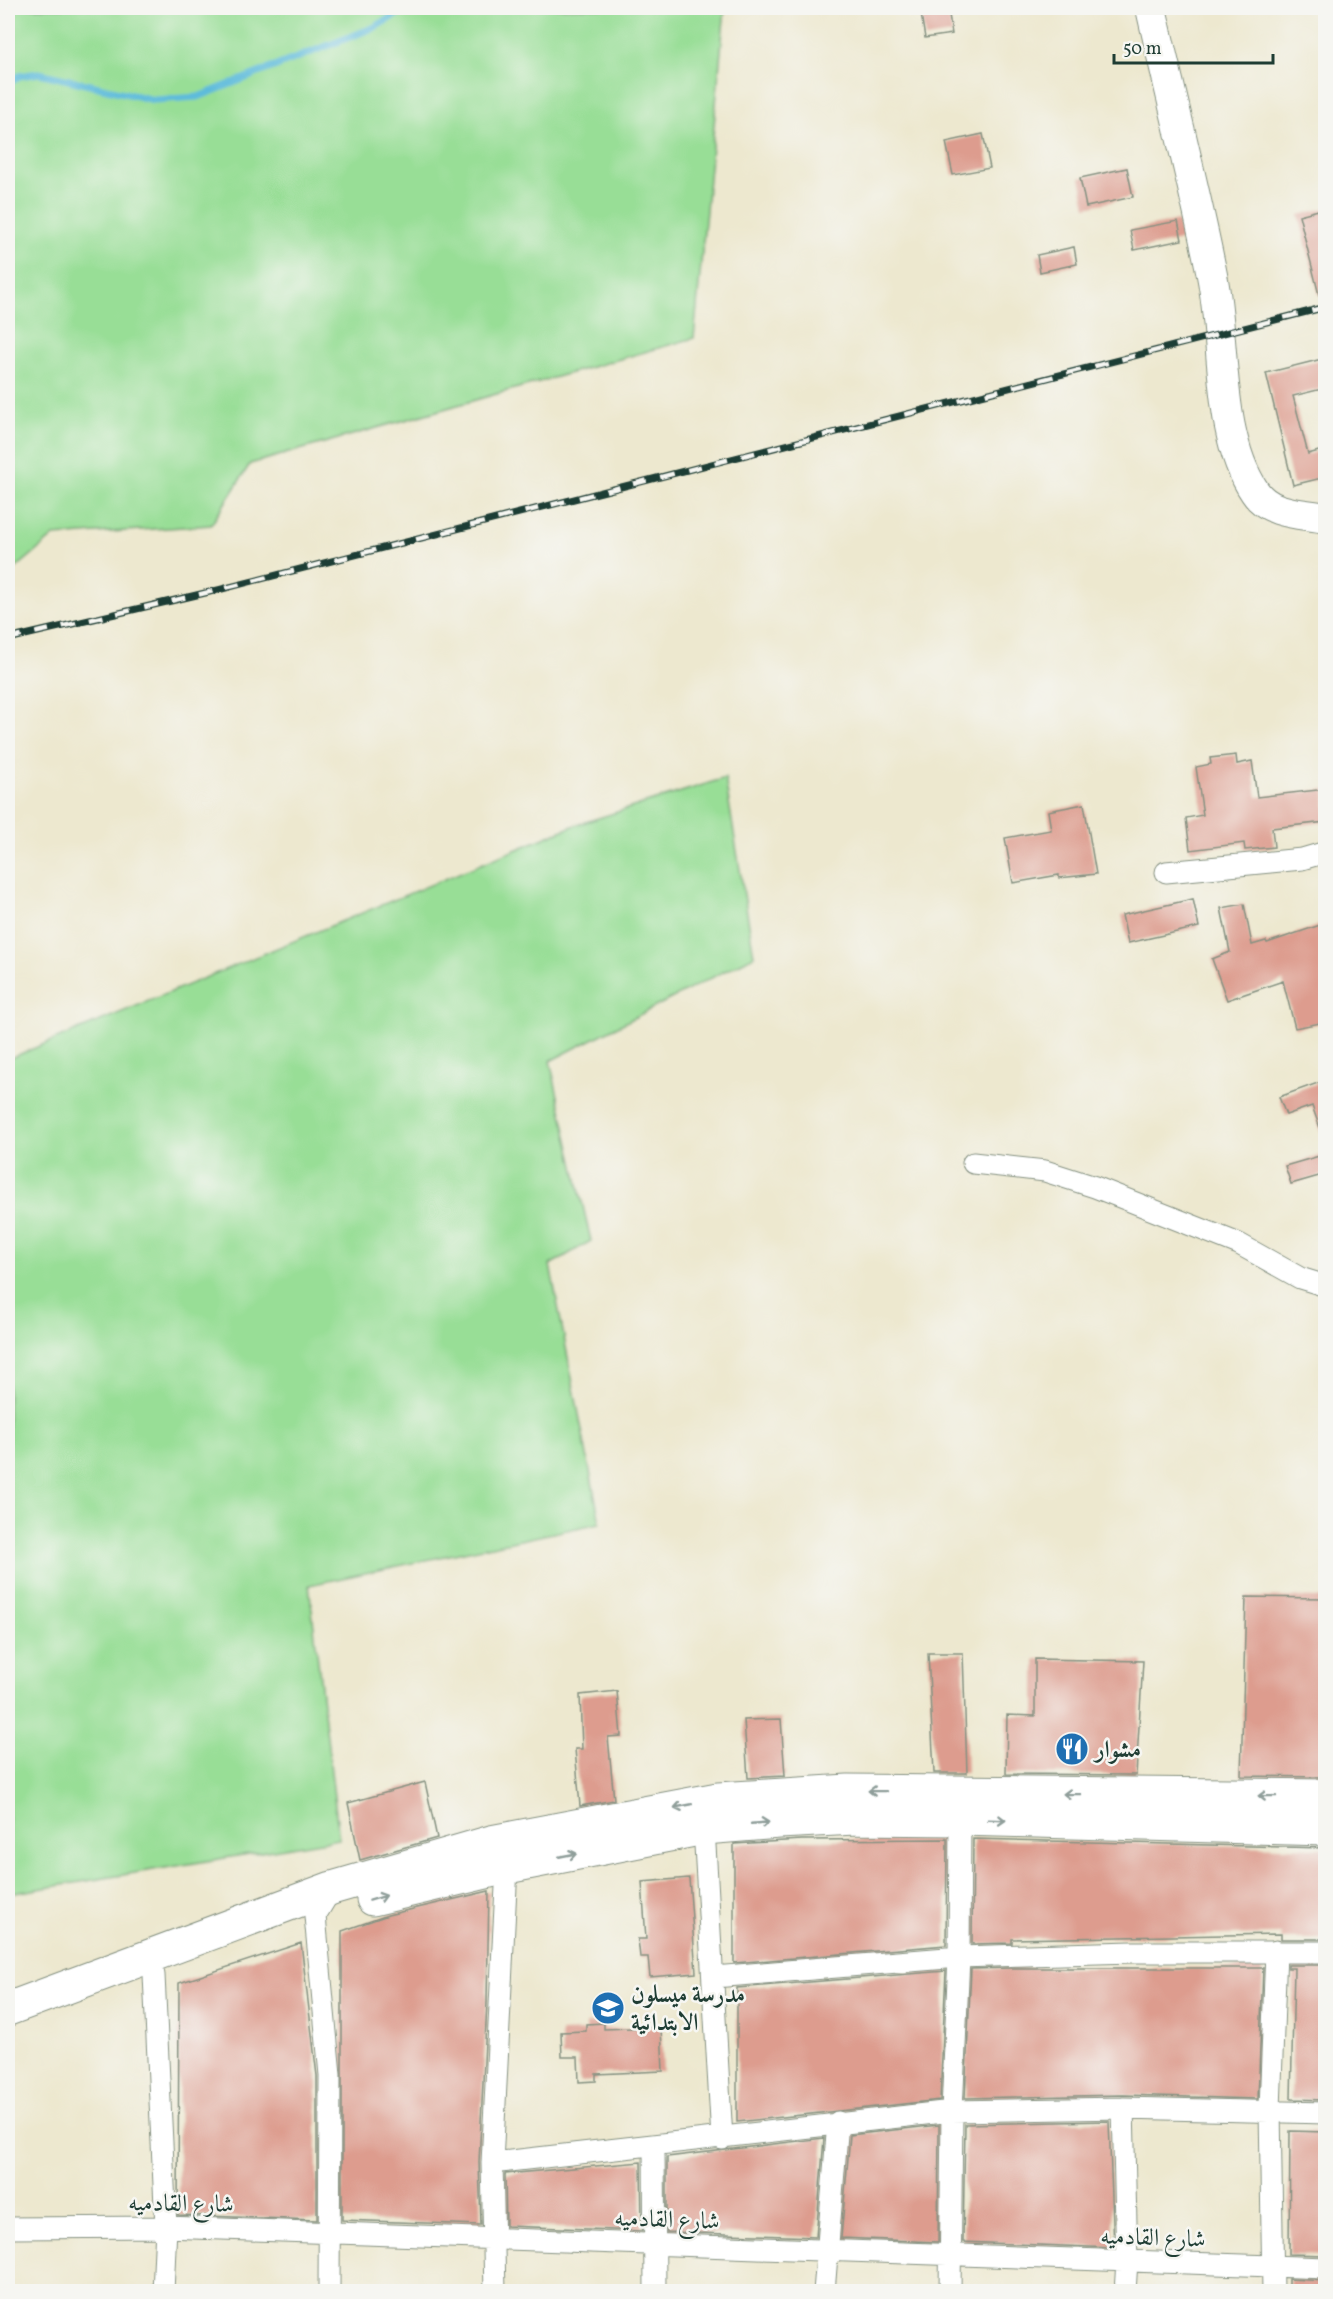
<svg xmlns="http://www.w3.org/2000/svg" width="1333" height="2299" viewBox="0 0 1333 2299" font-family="Vollkorn,Amiri,serif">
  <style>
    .green { fill: #98de96; stroke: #5c8e65; stroke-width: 1.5 }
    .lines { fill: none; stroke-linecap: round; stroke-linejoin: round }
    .stream { stroke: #5dbbdb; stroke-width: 7 }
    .building { fill: #dd9c8e }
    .minor-casing { stroke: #869282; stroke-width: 23 }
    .secondary-casing { stroke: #869282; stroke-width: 32 }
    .primary-casing { stroke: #869282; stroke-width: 35 }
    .minor { stroke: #fff; stroke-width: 21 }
    .secondary { stroke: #fff; stroke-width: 30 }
    .primary { stroke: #fff; stroke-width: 33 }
    .rail-casing { stroke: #1f3d34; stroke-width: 7 }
    .rail { stroke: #f6f6f2; stroke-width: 4.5; stroke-dasharray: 14; stroke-linecap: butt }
    .oneway { stroke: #8f9e9a }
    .labels { text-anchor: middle; stroke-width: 5; stroke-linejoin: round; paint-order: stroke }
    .poi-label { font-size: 24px; font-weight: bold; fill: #1f3d34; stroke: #f6f6f2; text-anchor: start }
    .street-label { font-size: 24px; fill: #1f3d34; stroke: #f6f6f2 }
  </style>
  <rect width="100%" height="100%" fill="#f6f6f2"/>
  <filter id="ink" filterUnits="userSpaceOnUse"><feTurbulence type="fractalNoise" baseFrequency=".0167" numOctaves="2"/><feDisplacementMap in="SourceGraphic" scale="12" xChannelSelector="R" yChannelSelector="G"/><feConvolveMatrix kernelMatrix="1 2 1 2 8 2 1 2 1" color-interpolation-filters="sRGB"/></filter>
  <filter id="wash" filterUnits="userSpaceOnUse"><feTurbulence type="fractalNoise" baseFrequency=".008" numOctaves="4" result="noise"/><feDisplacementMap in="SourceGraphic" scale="24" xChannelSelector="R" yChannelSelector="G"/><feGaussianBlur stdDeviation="1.35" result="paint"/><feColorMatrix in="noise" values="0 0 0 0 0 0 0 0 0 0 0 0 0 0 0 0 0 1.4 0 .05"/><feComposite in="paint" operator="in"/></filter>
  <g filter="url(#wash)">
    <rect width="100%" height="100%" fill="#ede8cf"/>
    <!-- green -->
    <path class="green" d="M8,8H725L694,338L250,464L211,525L54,536L8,575Z
      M725,778L754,956L550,1061L591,1241L550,1265L600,1523L309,1585L339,1839L8,1894V1059L573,826Z"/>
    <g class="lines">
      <!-- stream -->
      <path class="stream" d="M8,84L19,76L39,73L154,100L198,97L375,27L408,8"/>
    </g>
    <g id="blocks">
      <!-- building -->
      <path class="building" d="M920,8H948L952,34L925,38Z
        M983,134L990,168L953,175L946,142Z
        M1127,168L1133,197L1086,207L1080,178Z
        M1326,208V294L1319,295L1299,215Z
        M1178,221L1182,240L1134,250L1130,230Z
        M1074,247L1077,264L1040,272L1037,255Z
        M1326,358V388L1293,396L1308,454L1326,449V477L1293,485L1266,373Z
        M1236,755L1237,764L1252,761L1257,797L1326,789V822L1272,828L1274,847L1245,850L1244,843L1190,850L1186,818L1203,815L1196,767L1211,764L1210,758Z
        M1084,804L1096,874L1059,878V875L1013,883L1005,838L1051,830L1048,811Z
        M1193,899L1199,927L1128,943L1122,915Z
        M1244,904L1252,945L1266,941L1267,943L1326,923V1022L1295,1028L1283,981L1227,1000L1212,959L1230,952L1221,908Z
        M1326,1080V1135L1323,1136L1312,1106L1286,1115L1279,1097Z
        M1326,1154V1174L1291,1184L1285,1166Z
        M1246,1597L1326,1598V1777L1241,1776Z
        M928,1653H963L967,1773H934Z
        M1035,1659L1143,1661L1136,1775L1006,1774L1007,1715L1035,1716Z
        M617,1691L621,1736L608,1737L614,1800L580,1806L575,1749H582L580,1695Z
        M781,1719L785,1776L748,1778L744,1720Z
        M425,1782L437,1838L360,1860L348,1803Z
        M947,1839L946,1945L734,1963V1844L802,1840Z
        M973,1839L1326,1848V1939H1281V1934L1012,1939V1943L972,1944Z
        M689,1878L696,1973L650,1977L648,1957H640L638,1939H646L642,1882Z
        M489,1891L487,2002L479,2162L481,2225L342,2220V1931L388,1915Z
        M301,1943L317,2076V2220L178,2215L179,1983Z
        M1288,1965H1326V2100L1291,2099L1294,1968H1288Z
        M1012,1968H1263L1258,2099L1123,2095L965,2098L971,1969Z
        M946,1971L940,2100L737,2122V1988Z
        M604,2023V2029L661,2027L663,2071L596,2074V2081L579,2082L578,2057H562L561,2032L586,2031V2024Z
        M1109,2121L1114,2248L963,2242L965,2124Z
        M939,2125L938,2242L841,2238L850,2135Z
        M1290,2131L1326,2132V2255L1289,2254Z
        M824,2138L816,2237L667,2232V2157Z
        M641,2162L642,2231L506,2226L505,2174Z
        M1289,2279L1326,2281V2292H1289Z"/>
    </g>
  </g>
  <g filter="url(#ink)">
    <use href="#blocks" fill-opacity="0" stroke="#869282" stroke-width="1.5"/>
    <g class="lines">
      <!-- minor casing -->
      <g class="minor-casing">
        <path id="minor" d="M1166,872L1302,859L1326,852
          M973,1163L1045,1171L1095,1187L1239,1244L1300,1278L1326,1286
          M704,1828L722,2139
          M154,1975L166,2227L163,2292
          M714,1977L959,1957L1133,1952H1326
          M1123,2108L1127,2261L1125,2292
          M654,2145L655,2292
          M492,2163L952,2111L1123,2108L1326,2113
          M8,2228L166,2227L1326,2268
          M329,2292L330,2075L315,1916L332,1888
          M495,2292L492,2163L507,1867
          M824,2292L838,2122
          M950,2292L952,2111L959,1957L960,1819
          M1273,2292L1270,2109L1276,1951"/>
      </g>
      <!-- secondary casing -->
      <g class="secondary-casing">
        <path id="secondary" d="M1151,8C1171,97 1194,185 1212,275C1226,343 1216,434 1255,492C1270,515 1302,513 1326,518"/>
      </g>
      <!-- primary casing -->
      <g class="primary-casing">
        <path id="primary" d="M373,1899L507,1867L704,1828L779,1822L855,1818L960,1819L1326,1829
          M8,2009L332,1888L491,1842L718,1799L848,1791L1326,1796"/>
      </g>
      <!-- minor -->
      <use href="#minor" class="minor"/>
      <!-- secondary -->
      <use href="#secondary" class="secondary"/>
      <!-- primary -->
      <use href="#primary" class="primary"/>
      <!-- rail casing -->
      <g class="rail-casing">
        <path id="rail" d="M8,639L218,590L1326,307"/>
      </g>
      <!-- rail -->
      <use href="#rail" class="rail"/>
    </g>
    <!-- one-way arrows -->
    <defs><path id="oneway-shaft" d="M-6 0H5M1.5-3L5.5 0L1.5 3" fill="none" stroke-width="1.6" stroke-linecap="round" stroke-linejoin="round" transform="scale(1.5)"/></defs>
    <g class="oneway">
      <use href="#oneway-shaft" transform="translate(877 1791) rotate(-179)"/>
      <use href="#oneway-shaft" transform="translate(1072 1794) rotate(-179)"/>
      <use href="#oneway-shaft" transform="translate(1267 1796) rotate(-179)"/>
      <use href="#oneway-shaft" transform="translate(683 1806) rotate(169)"/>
      <use href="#oneway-shaft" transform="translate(997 1820) rotate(2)"/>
      <use href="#oneway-shaft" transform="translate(760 1823) rotate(-5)"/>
      <use href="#oneway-shaft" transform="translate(568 1855) rotate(-11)"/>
      <use href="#oneway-shaft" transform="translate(378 1898) rotate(-17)"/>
    </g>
  </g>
  <!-- icons -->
  <defs>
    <g id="restaurant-disc" transform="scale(1.725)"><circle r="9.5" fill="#1f6fb2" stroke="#f6f6f2"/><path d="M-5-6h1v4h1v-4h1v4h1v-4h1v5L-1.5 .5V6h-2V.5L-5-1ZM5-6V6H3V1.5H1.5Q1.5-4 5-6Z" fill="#fff"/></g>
    <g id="school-disc" transform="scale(1.725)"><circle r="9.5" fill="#1f6fb2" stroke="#f6f6f2"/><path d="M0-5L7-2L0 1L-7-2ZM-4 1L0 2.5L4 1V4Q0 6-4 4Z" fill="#fff"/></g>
  </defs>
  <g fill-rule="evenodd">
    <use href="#restaurant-disc" x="1072" y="1749"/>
    <use href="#school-disc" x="608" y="2008"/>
  </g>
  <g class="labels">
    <!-- poi labels -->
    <g class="poi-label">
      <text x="1095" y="1757">مشوار</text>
      <text x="631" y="2002">مدرسة ميسلون<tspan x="631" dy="28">الابتدائية</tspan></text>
    </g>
    <!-- street labels -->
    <g class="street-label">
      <text transform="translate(181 2203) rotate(1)" y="8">شارع القادميه</text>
      <text transform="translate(667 2219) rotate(2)" y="8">شارع القادميه</text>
      <text transform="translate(1153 2237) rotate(2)" y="8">شارع القادميه</text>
    </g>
  </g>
  <!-- margin -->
  <rect width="1333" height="2299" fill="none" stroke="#f6f6f2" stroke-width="30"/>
  <!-- scale -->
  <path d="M1114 54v9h159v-9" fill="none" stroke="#1f3d34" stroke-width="3"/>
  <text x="1123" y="54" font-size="18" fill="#1f3d34" stroke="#f6f6f2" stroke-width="4.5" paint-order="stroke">50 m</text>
</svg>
